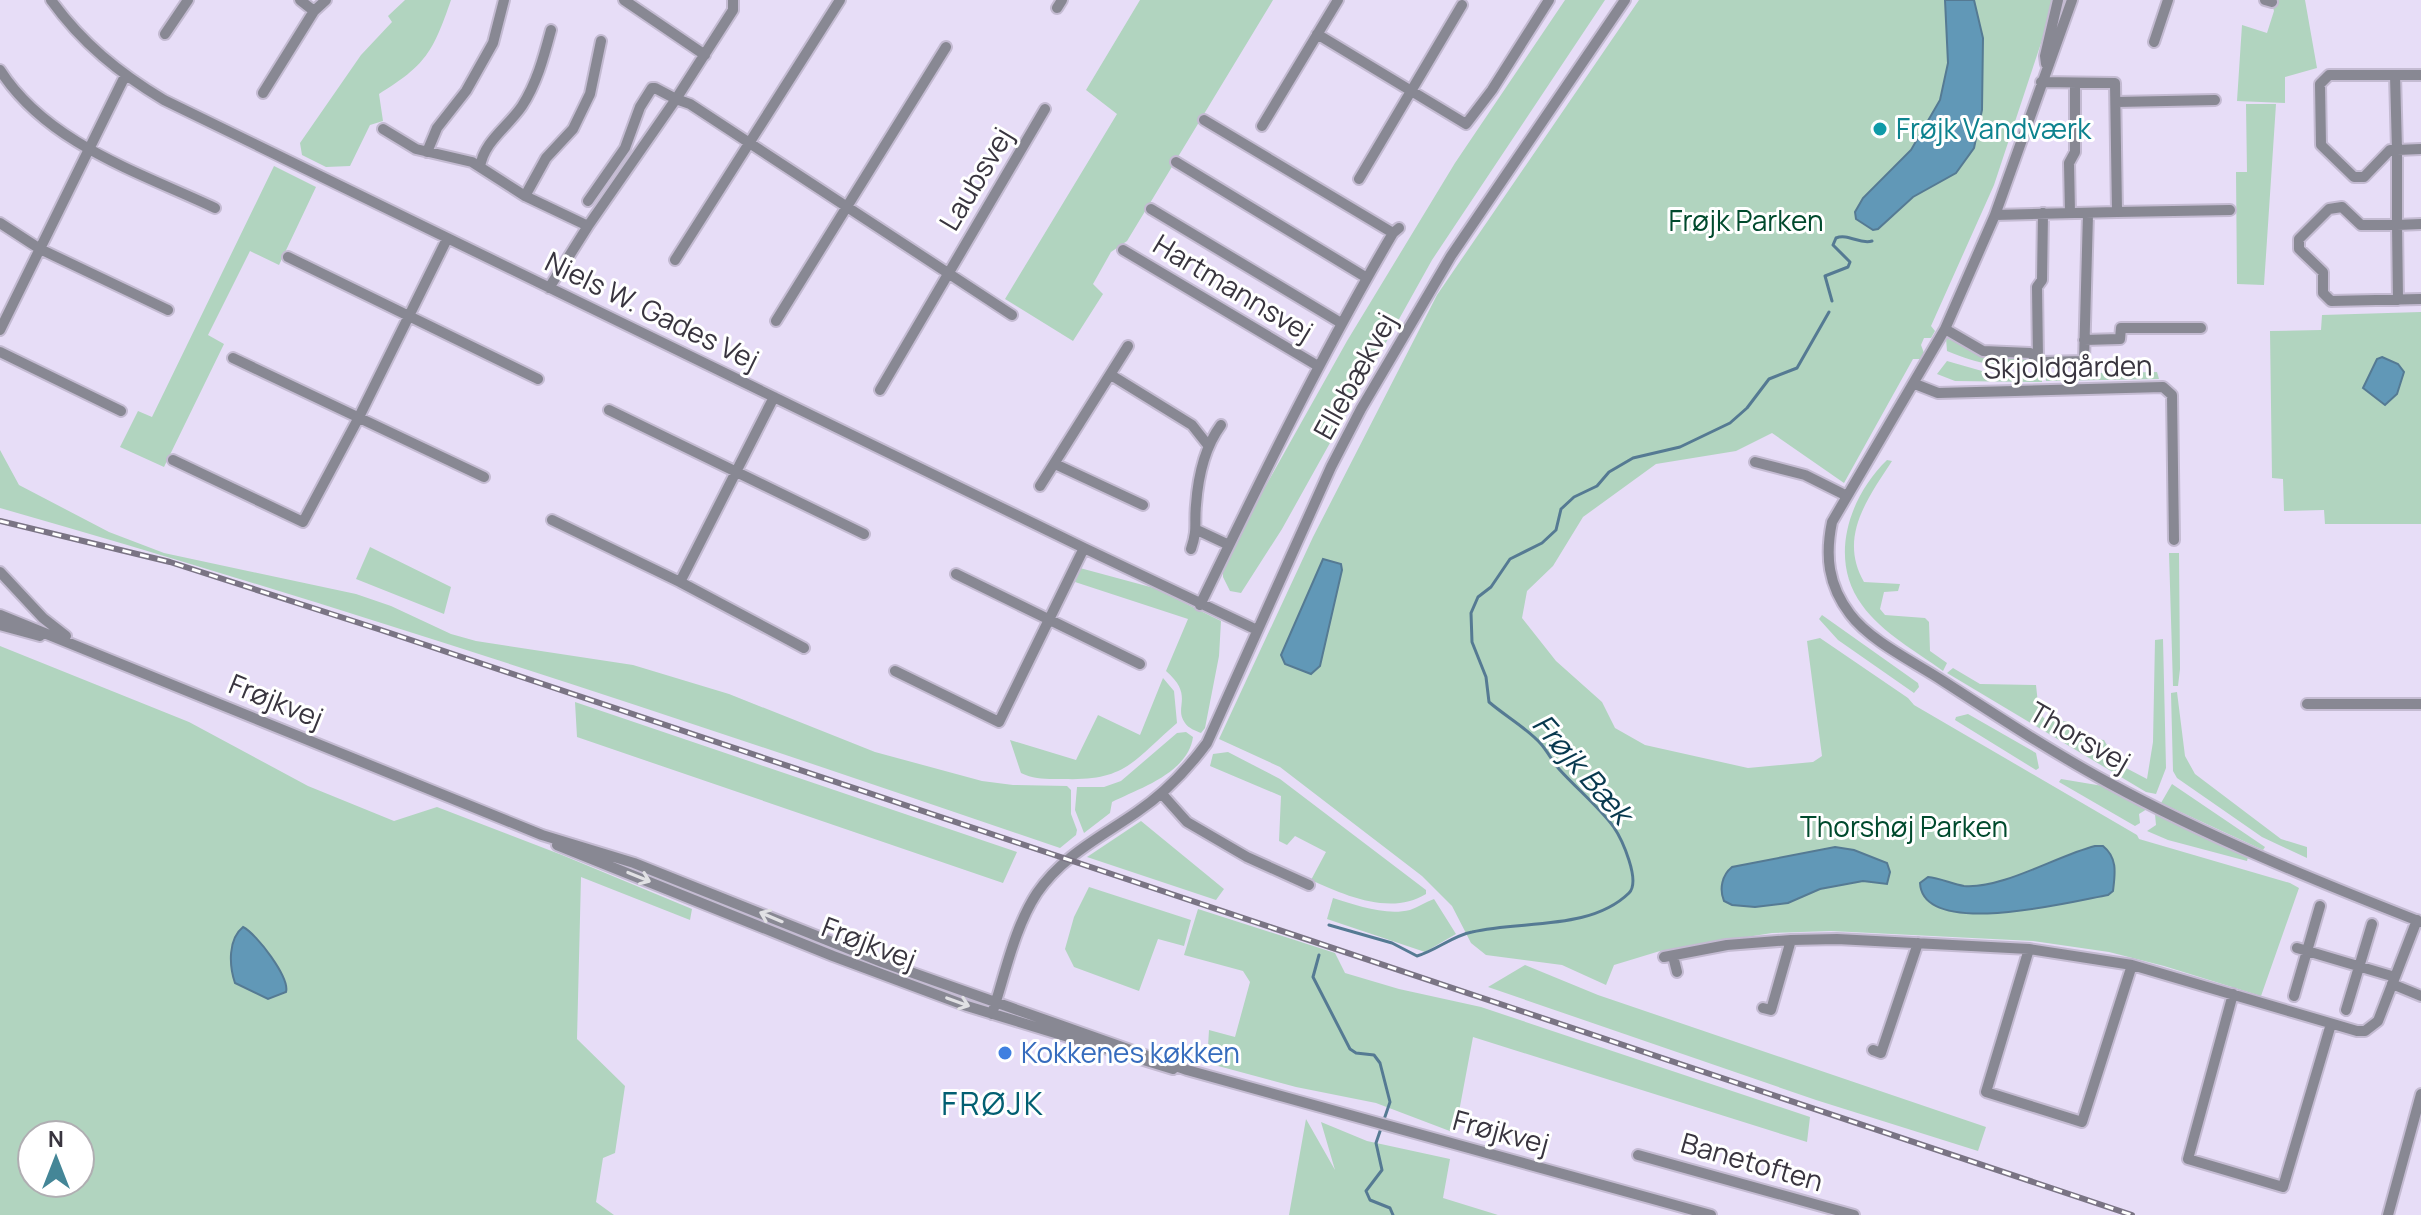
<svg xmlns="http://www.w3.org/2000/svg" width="2421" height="1215" viewBox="0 0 2421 1215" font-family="Manrope,sans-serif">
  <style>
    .green { fill: #b1d4bf; fill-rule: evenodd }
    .water { fill: #6198b7; stroke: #557a93; stroke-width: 2 }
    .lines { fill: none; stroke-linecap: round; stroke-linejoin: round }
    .stream { stroke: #557a93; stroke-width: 3 }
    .minor-casing { stroke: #c4bbd2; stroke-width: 14 }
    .minor { stroke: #888893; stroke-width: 10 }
    .rail-casing { stroke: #7a7484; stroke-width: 6 }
    .rail { stroke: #fff; stroke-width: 3; stroke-dasharray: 9; stroke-linecap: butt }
    .oneway { stroke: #e1e1e4 }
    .culture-dot { fill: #0f9aa8; stroke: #fff; stroke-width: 3 }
    .shop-dot { fill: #3f7fe0; stroke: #fff; stroke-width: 3 }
    .labels { text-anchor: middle; stroke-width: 6; stroke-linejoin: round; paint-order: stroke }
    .culture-label { font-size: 28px; fill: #0d838f; stroke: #fff; text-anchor: start }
    .street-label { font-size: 28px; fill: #39353f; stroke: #fff }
    .park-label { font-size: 28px; fill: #004a2d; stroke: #fff }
    .shop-label { font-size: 28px; fill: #366cbe; stroke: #fff; text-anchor: start }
    .water-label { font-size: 30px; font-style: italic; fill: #07384e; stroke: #fff }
    .quarter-label { font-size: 32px; letter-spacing: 2px; fill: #025f72; stroke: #fff }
  </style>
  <rect width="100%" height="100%" fill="#e7ddf7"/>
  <!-- green -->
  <path class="green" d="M405,0H451C433,52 426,65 379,94L383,121L370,125L350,166L326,167L302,155L300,143L361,55L392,22L388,16Z
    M1140,0H1273L1127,241L1111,252L1093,284L1103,294L1073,341L1005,299L1117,114L1086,90Z
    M1565,0H1605L1432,260L1282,529L1241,593L1230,591L1223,577V572L1241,530L1347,341L1455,163Z
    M1639,0H2052L2048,22L1994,185L1931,326L1935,331L1931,338H1924L1921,345L1924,353L1921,359H1913L1844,483L1772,433L1736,451L1656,464L1583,517L1553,566L1527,591L1522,618L1556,661L1602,702L1615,728L1645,745L1748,768L1813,762L1822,756L1807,641L1820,638L1908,698L1914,705L2137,835L2139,839L2290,883L2299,888L2261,996L2164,966L2109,952L2033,941L1831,931L1772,933L1660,951L1614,965L1606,985L1562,965L1486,955L1471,943L1452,906L1422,876L1280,767L1219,739L1313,537L1437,295Z
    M2271,0H2305L2317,68L2285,77V103L2237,101L2242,25L2267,33L2274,11Z
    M2246,104H2276L2264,285L2237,284L2236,172H2247Z
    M274,166L316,187L279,265L250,251L208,335L224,344L164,467L120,447L138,411L152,417Z
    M2421,312V524H2325L2324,510L2284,511L2283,479L2272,478L2270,331L2321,330L2322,315Z
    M1946,338L1997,358L2030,357L2036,360V367C1999,366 1982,366 1947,351Z
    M1947,361L1996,375L2042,374V382L1955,381L1937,374Z
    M2157,372L2159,379L2046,381V374Z
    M0,450L19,485L109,532L164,553L356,594L391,606L451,634L476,641L633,665L729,694L875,752L982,781L1013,785L1067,786L1071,790V814L1077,830L1076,835L1060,848C709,728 357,610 0,508Z
    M1887,460L1892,461C1868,498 1838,537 1864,582L1900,584L1898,591L1884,592L1880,609L1885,615L1925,618L1929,622L1930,651L1947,663L1943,671C1916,651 1882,633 1862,605C1828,559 1849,497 1887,460Z
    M370,547L451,587L444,614L356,579Z
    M2169,553H2179L2180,669L2178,686H2173Z
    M1080,568L1154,588L1221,621L1219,656L1205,728L1201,733C1196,731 1188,728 1185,723C1173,707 1195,696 1166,671L1188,619L1075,582Z
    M1822,615L1918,683L1919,687L1914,693L1838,640L1819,619Z
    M2163,639L2166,768L2156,794L2146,792L1947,673L1953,668L1980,684L2036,685L2039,713L2045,719L2070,722L2073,737L2104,740L2108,747L2107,758L2147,779L2153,742L2155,640Z
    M0,646L189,722L308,786L394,821L437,807L562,855L692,909L690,920L581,877L577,1039L625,1086L615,1153L603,1158L596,1202L614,1215H0ZM32,1135H80V1183H32Z
    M1163,678L1174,691L1177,723C1133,761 1126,781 1064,779C1048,779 1035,780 1021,773L1010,740L1076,760L1098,715L1140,735Z
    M2177,692L2185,756L2195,774L2281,839L2307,847V858L2262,837L2177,778L2173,771L2171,693Z
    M575,702L1017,852L1003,883L577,737Z
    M1968,714L2036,753L2039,768L2036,770L1955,720L1956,717Z
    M1186,732L1193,737C1188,773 1140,788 1112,802L1110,813L1084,833L1075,810L1077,787H1104L1121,781L1177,733Z
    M1228,752L1280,779L1426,890V894C1391,916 1344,895 1311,880L1326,852L1295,836L1287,845L1279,841L1281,796L1210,766L1213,754Z
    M2061,779L2103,786L2147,809L2139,814L2140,823L2135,826L2059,782Z
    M2172,784L2265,847L2263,850L2161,803Z
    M2155,814L2248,857L2247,861L2168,840L2147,831L2156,825Z
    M1141,821L1224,889L1216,900L1087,857Z
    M1089,887L1191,920L1184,946L1158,939L1139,991L1074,967L1065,949L1074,917Z
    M1333,898C1356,905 1385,916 1410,910C1418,907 1426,902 1434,899L1456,934L1425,952L1327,919Z
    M1198,909L1335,953L1345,973L1399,989L1481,1007L1810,1117L1807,1142L1473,1037L1455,1133L1376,1103L1296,1087L1207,1063L1209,1030L1235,1037L1250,982L1243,971L1184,955Z
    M1525,965L1598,995L1986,1127L1978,1151L1816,1100L1488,987Z
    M1306,1119L1335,1170L1321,1122L1367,1141L1450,1159L1443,1198L1498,1215H1289Z"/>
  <!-- water -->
  <path class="water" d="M1945,0H1974L1983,38L1982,110L1974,148L1956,173L1913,197L1878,229L1873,230L1856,219L1855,212L1863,198L1911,150L1940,100L1948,63Z
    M2382,357L2398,364L2404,372L2397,394L2385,405L2363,388L2377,359Z
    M1323,559L1341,564L1342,570L1320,666L1311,674L1285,664L1281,655Z
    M2095,846H2103C2118,858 2115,874 2113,891L2108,895C2074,901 1923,940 1920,883L1928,877C1940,878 1952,884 1964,886C2003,889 2056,856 2095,846Z
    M1835,847L1854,850L1887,863L1890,872L1887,884L1863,881L1820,889L1788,903L1755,907L1732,905L1724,901C1719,889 1722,875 1732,867Z
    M243,927C257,934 290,978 286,992L268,999L235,983C229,965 228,939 243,927Z"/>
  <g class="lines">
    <!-- stream -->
    <path class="stream" d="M1832,301L1825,276L1848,267L1850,262L1833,245L1836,238C1848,233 1860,245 1872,241
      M1329,925L1392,943L1417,956C1437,950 1452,936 1472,932C1522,920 1590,931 1629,893C1641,881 1622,839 1613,826C1598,806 1576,788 1559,769C1552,761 1548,752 1541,744C1527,728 1505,716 1489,702L1486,677L1472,642L1471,613L1478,597L1491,587L1510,559L1542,543L1556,530L1561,509L1574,497L1597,486L1609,472L1633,458L1680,447L1730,423L1747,408L1769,379L1797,368L1829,312
      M1319,955L1313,977L1350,1049L1356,1053L1374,1055L1380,1063L1390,1102L1376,1143L1382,1170L1366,1191L1370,1200L1390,1208L1393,1215"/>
    <!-- minor casing -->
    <g class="minor-casing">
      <path id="minor" d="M51,0C82,43 119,73 164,100L1084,548L1257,630
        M300,0L314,11
        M624,0L705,55
        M2072,0L1995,215L1945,329L1832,522C1825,556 1828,585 1850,614C1870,641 1914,662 1943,681C1997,716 2052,752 2109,783C2208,837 2316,881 2421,922
        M2265,0L2272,2
        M1057,8L1062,0
        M165,34L188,0
        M1317,34L1466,124L1492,90L1549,0
        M2154,42L2168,0
        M2046,64L2045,56L2058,0
        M0,70C47,144 141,173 215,208
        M2395,75L2397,150H2390L2364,177H2354L2321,145L2320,84L2329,75H2421
        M2041,82L2115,83L2117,212L2230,210
        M263,93L314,11L326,0
        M2117,102L2215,100
        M1204,120L1393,233
        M1262,126L1338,0
        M383,129L416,149L472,162L525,196L588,226
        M2421,149L2397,150V225L2421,224
        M427,152L437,128L466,91L493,43L504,0
        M1176,162L1367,278
        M480,167C484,141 507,128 522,106C537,83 544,56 551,30
        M1359,179L1462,5
        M525,196L546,158L573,129L590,94L601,41
        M588,201L625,148L640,107L652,88H655L676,99L733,10V0
        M1151,209L1341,323
        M2070,213L2069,163L2075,152V83
        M1995,215L2117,212
        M0,223L40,249L168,310
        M1123,250L1318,366
        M288,257L538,379
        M675,260L840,0
        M549,288L588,226L676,99L690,104L1012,315
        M2398,300L2397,225H2361L2342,207L2329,209L2299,239V249L2323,272V293L2331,301L2421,299
        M776,321L946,47
        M1945,329L1983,351L2030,353L2042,362L2084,361L2088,214
        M0,330L125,76
        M2084,340L2120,339L2121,328H2201
        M0,352L121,411
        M233,358L484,477
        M2038,359L2037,287L2042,280L2043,213
        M1111,375L1192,425L1207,444
        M1915,384L1938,393L2163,387L2172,395L2174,540
        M880,390L1045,109
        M609,410L864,534
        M173,460L303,522L358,419L447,239
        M1755,462L1805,475L1847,496
        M1055,464L1143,505
        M1040,486L1128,346
        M552,520L680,582L804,648
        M1197,530L1229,545
        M1191,549C1198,528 1194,525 1196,505C1198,477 1204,448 1221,425
        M0,572L43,618L66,636
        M956,574L1140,664
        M680,582L774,397
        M1200,605C1261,479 1322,354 1393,233L1399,228
        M0,615L542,835L634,863L882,962L1187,1070L1711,1215
        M0,625L40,636
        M895,671L999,722L1084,548
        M2307,704H2421
        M1162,794L1187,822L1247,857L1309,885
        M557,845L833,956L967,1006L1173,1069
        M2297,948L2395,977
        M2029,949L1986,1092L2082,1122L2132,965
        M1673,956L1677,972
        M1664,957L1727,945L1791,940L1837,939L2029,949L2132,965L2357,1031H2365L2378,1021L2417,920
        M2392,984L2421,996
        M2233,994L2188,1159L2283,1187L2331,1024
        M2294,996L2320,906
        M1763,1008L1771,1010L1791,940
        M2346,1010L2372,924
        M992,1014C1005,975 1014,928 1037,893C1062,856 1101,837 1137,812C1165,793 1187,770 1207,743L1331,467L1361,409L1451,256L1625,0
        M1873,1050L1881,1053L1918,943
        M1638,1155L1854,1215
        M2388,1215L2421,1094"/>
    </g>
    <!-- minor -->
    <use href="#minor" class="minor"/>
    <!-- rail casing -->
    <g class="rail-casing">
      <path id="rail" d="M0,521L170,562L378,629L2132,1215"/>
    </g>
    <!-- rail -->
    <use href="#rail" class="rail"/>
  </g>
  <!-- one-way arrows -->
  <defs><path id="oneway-shaft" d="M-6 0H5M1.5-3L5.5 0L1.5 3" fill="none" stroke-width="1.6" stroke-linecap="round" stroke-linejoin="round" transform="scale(2)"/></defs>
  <g class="oneway">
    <use href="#oneway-shaft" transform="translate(639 877) rotate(22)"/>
    <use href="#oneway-shaft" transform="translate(771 917) rotate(-157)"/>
    <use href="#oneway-shaft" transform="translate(958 1002) rotate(20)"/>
  </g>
  <!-- markers -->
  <circle class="culture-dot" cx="1880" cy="129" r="8"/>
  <circle class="shop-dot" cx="1005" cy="1053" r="8"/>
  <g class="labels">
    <!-- culture labels -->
    <g class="culture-label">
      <text x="1896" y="139">Frøjk Vandværk</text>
    </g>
    <!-- street labels -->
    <g class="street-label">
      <text transform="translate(976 179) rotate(-59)" y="10">Laubsvej</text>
      <text transform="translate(1233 288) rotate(31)" y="10">Hartmannsvej</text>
      <text transform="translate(652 311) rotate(26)" y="10">Niels W. Gades Vej</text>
      <text transform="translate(2068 367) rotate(-1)" y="10">Skjoldgården</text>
      <text transform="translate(1355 376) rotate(-61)" y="10">Ellebækvej</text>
      <text transform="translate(276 701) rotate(22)" y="10">Frøjkvej</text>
      <text transform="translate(2080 737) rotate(30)" y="10">Thorsvej</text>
      <text transform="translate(869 943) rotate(21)" y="10">Frøjkvej</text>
      <text transform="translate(1501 1132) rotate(15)" y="10">Frøjkvej</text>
      <text transform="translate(1752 1162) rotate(16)" y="10">Banetoften</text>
    </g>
    <!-- park labels -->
    <g class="park-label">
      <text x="1746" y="231">Frøjk Parken</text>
      <text x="1904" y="837">Thorshøj Parken</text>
    </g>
    <!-- shop labels -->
    <g class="shop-label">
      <text x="1021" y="1063">Kokkenes køkken</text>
    </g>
    <!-- water labels -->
    <g class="water-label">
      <text transform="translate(1582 769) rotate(49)" y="10">Frøjk Bæk</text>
    </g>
    <!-- quarter labels -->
    <g class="quarter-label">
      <text x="993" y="1115">FRØJK</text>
    </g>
  </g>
  <!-- north arrow -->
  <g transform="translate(56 1159)"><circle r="38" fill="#ffffff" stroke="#b0aeb2" stroke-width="2"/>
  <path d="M0-6L14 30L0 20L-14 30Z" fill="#448697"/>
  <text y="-12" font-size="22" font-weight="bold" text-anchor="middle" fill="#39353f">N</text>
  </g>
</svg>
